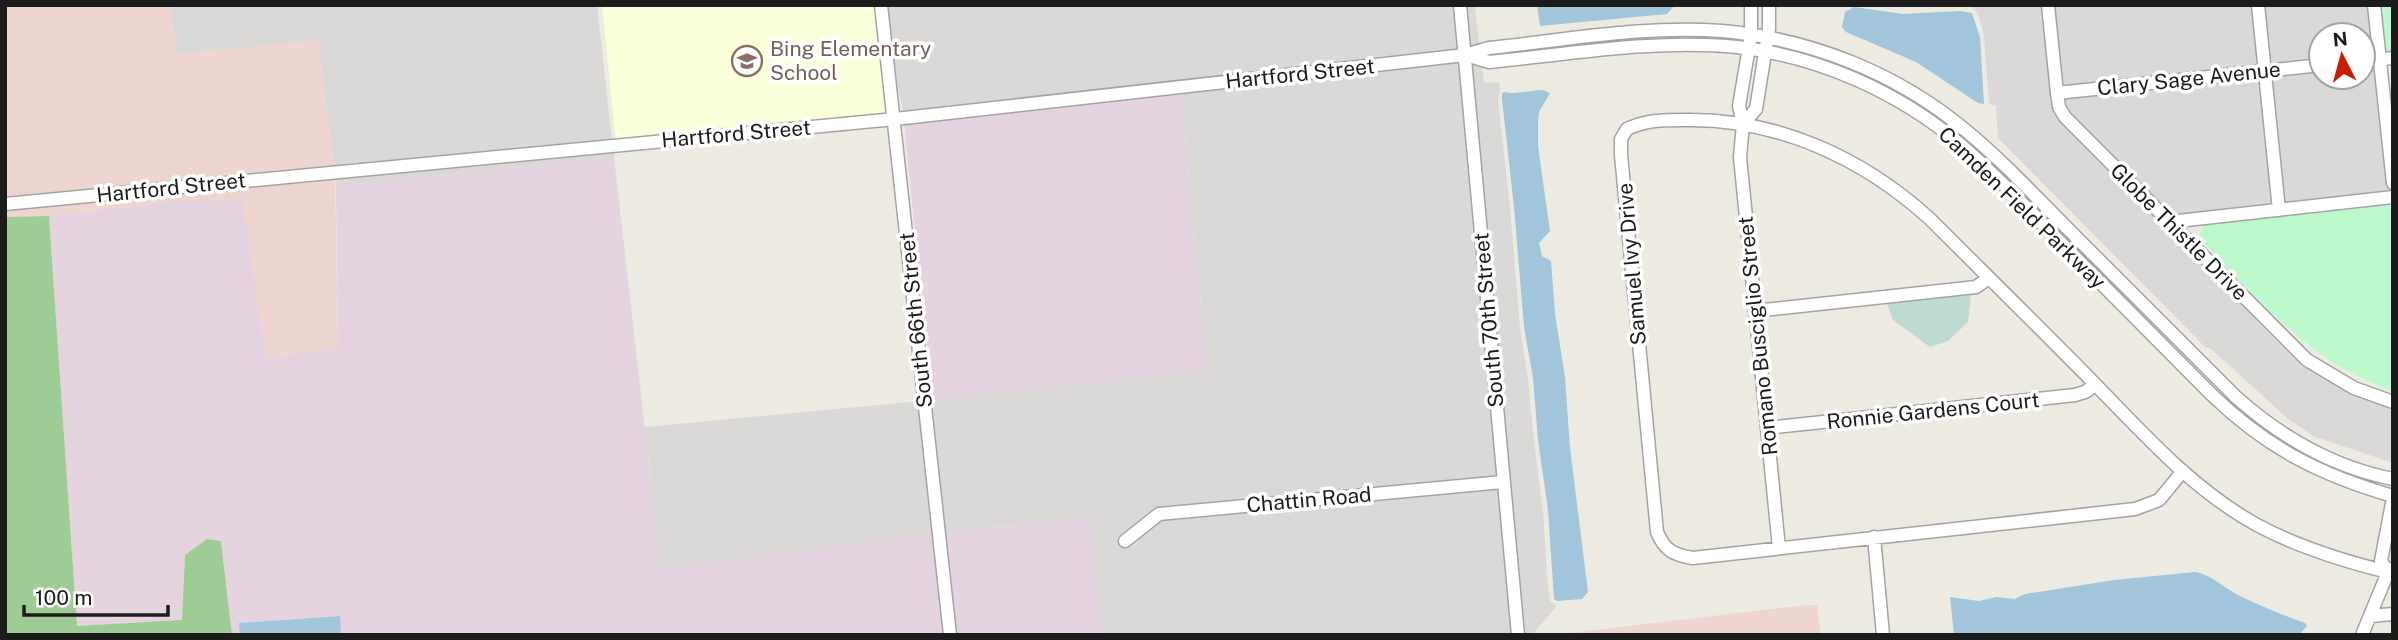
<svg xmlns="http://www.w3.org/2000/svg" width="2398" height="640" viewBox="0 0 2398 640" font-family="'Public Sans',sans-serif">
  <style>
    .residential { fill: #dad9d8 }
    .commercial { fill: #efd5cf }
    .industrial { fill: #e6d3e0 }
    .education { fill: #f9ffd8 }
    .forest { fill: #9dcd95 }
    .wetland { fill: #bedbd2 }
    .park { fill: #bcf9ca }
    .water { fill: #a1c5db }
    .lines { fill: none; stroke-linecap: round; stroke-linejoin: round }
    .minor-casing { stroke: #a3a3a3; stroke-width: 15 }
    .minor { stroke: #fff; stroke-width: 12 }
    .labels { text-anchor: middle; stroke-width: 7; stroke-linejoin: round; paint-order: stroke }
    .education-label { font-size: 21px; fill: #785e54; stroke: #fff; text-anchor: start }
    .street-label { font-size: 21px; fill: #1c1c1c; stroke: #fff }
  </style>
  <rect width="100%" height="100%" fill="#edebe1"/>
  <!-- residential -->
  <path class="residential" d="M169,5H597L612,140L334,167L318,41L178,54Z
    M886,5H1455L1460,50L903,112L891,51Z
    M1465,5H1475L1479,45L1470,48Z
    M1975,5H2043L2052,99L2165,228H2168L2304,364L2352,393L2393,408V463L2313,436L2287,418L2210,348H2206L1998,138L1996,106L1989,103L1984,36L1978,14L1973,8Z
    M2052,5H2253L2259,66L2061,87Z
    M2263,5H2369L2375,54L2363,55V35H2321V60L2269,65Z
    M1461,61L1498,477L1156,509L1118,539L1124,548L1161,519L1499,488L1513,635H1104L1089,518L944,533L930,400L1207,369L1181,92Z
    M1471,63L1482,66L1484,83L1499,82L1500,89L1498,100L1510,207L1520,328L1528,379L1534,440L1543,511L1547,576L1550,601L1557,606L1532,635H1523Z
    M2376,65L2389,192L2283,204L2270,76L2321,71V77H2363V66Z
    M2260,77L2273,205L2171,216L2068,114L2063,98Z
    M614,151V157L336,186L335,178Z
    M920,401L934,534L661,569L645,427Z"/>
  <!-- commercial -->
  <path class="commercial" d="M5,5H169L178,54L318,40L334,167L5,199Z
    M335,178L338,348L266,358L243,200L175,201L49,216L5,217V210Z
    M1817,605L1821,635H1552L1798,606Z"/>
  <!-- industrial -->
  <path class="industrial" d="M1181,92L1207,370L932,400L904,123Z
    M614,157L661,569L934,534L945,635H341L339,616L240,623V635H232L221,541L185,555L182,621L77,626L49,216L175,201L243,200L266,358L338,348L336,186Z
    M1090,518L1104,635H955L944,533Z"/>
  <!-- education -->
  <path class="education" d="M602,5H880L893,118L616,144Z"/>
  <!-- forest -->
  <path class="forest" d="M49,216L77,626L182,620L185,555L207,539L221,541L232,635H5V217Z"/>
  <!-- wetland -->
  <path class="wetland" d="M1969,293L1971,296L1968,322L1948,341L1930,347L1893,320L1887,304L1888,302Z"/>
  <!-- park -->
  <path class="park" d="M2379,5H2393V54L2386,51L2384,46Z
    M2393,205V391C2308,362 2262,301 2201,240L2200,235L2203,226L2207,224Z"/>
  <!-- water -->
  <path class="water" d="M1537,5H1675L1667,14L1540,26Z
    M1854,7L1903,14L1960,11L1972,13L1980,37L1984,104L1978,103L1916,62L1846,32L1842,27L1845,12Z
    M1543,90L1550,93L1539,112L1538,120V146L1550,231L1539,243L1542,256L1551,261L1555,314L1565,377L1570,448L1588,592L1582,599L1557,601L1554,599L1548,510L1538,440L1533,378L1524,327L1514,207L1502,99V93L1506,92C1516,95 1532,90 1543,90Z
    M2195,572C2211,574 2224,588 2238,595C2260,606 2283,615 2305,623L2307,626L2299,635H1954L1950,597L1979,601L1996,597L2015,599L2025,594L2114,580Z
    M340,616L341,635H240L239,623Z"/>
  <g class="lines">
    <!-- minor casing -->
    <g class="minor-casing">
      <path id="minor" d="M881,5L950,635
        M1460,5L1518,635
        M1751,5V35L1739,106L1743,124L1740,157L1779,548
        M2048,5L2057,93L2059,107L2065,117L2307,360L2354,388L2393,402
        M2258,5L2279,210
        M2374,5L2393,183
        M1466,55L1489,62C1571,54 1655,39 1737,47C1818,56 1899,92 1961,145C1997,176 2030,211 2063,245C2113,295 2163,345 2212,395C2267,448 2320,475 2393,496
        M2363,61L2393,58
        M2057,93L2321,65
        M1743,124L1756,109L1769,28V5
        M5,204L895,119L1465,55L1489,48C1565,40 1645,25 1722,31C1810,39 1895,72 1964,129C2002,160 2036,197 2071,232C2126,287 2181,342 2236,397C2282,438 2332,467 2393,479
        M2169,222L2393,197
        M1755,311L1976,287L1989,278
        M1767,428L2075,395L2085,392L2095,385
        M2183,471L2159,500L2135,509L1693,558C1674,555 1665,551 1657,532L1621,155V139L1627,129C1646,120 1663,120 1684,120C1777,118 1863,158 1930,219C1984,273 2039,327 2093,382C2143,433 2193,490 2257,525C2298,547 2343,561 2388,572
        M1874,537L1883,635
        M1125,541L1159,514L1503,482
        M2388,572L2381,561L2393,498
        M2370,616L2393,614
        M2362,635L2388,572L2392,569"/>
    </g>
    <!-- minor -->
    <use href="#minor" class="minor"/>
  </g>
  <!-- icons -->
  <defs>
    <g id="school-ring" transform="scale(1.575)"><circle r="9.5" fill="#fff" stroke="#8d6e63" stroke-width="1.5"/><path d="M0-5L7-2L0 1L-7-2ZM-4 1L0 2.5L4 1V4Q0 6-4 4Z" fill="#8d6e63"/></g>
  </defs>
  <g fill-rule="evenodd">
    <use href="#school-ring" x="747" y="61"/>
  </g>
  <g class="labels">
    <!-- education labels -->
    <g class="education-label">
      <text x="770" y="56">Bing Elementary<tspan x="770" dy="24">School</tspan></text>
    </g>
    <!-- street labels -->
    <g class="street-label">
      <text transform="translate(1300 74) rotate(-6)" y="7">Hartford Street</text>
      <text transform="translate(2189 79) rotate(-6)" y="7">Clary Sage Avenue</text>
      <text transform="translate(736 134) rotate(-5)" y="7">Hartford Street</text>
      <text transform="translate(171 188) rotate(-6)" y="7">Hartford Street</text>
      <text transform="translate(2022 208) rotate(44)" y="7">Camden Field Parkway</text>
      <text transform="translate(2179 232) rotate(45)" y="7">Globe Thistle Drive</text>
      <text transform="translate(1632 264) rotate(-95)" y="7">Samuel Ivy Drive</text>
      <text transform="translate(916 320) rotate(-96)" y="7">South 66th Street</text>
      <text transform="translate(1489 320) rotate(-95)" y="7">South 70th Street</text>
      <text transform="translate(1758 336) rotate(-96)" y="7">Romano Busciglio Street</text>
      <text transform="translate(1933 411) rotate(-6)" y="7">Ronnie Gardens Court</text>
      <text transform="translate(1309 500) rotate(-5)" y="7">Chattin Road</text>
    </g>
  </g>
  <!-- border -->
  <rect width="2398" height="640" fill="none" stroke="#1c1c1c" stroke-width="14"/>
  <!-- north arrow -->
  <g transform="translate(2342 56) rotate(354)"><circle r="33" fill="#ffffff" stroke="#a4a4a4" stroke-width="2"/>
  <path d="M0-5L12 26L0 18L-12 26Z" fill="#c71e00"/>
  <text y="-10" font-size="19" font-weight="bold" text-anchor="middle" fill="#1c1c1c">N</text>
  </g>
  <!-- scale -->
  <path d="M24 605v10h144v-10" fill="none" stroke="#1c1c1c" stroke-width="3.5"/>
  <text x="35" y="605" font-size="21" fill="#1c1c1c" stroke="#ffffff" stroke-width="5" paint-order="stroke">100 m</text>
</svg>
